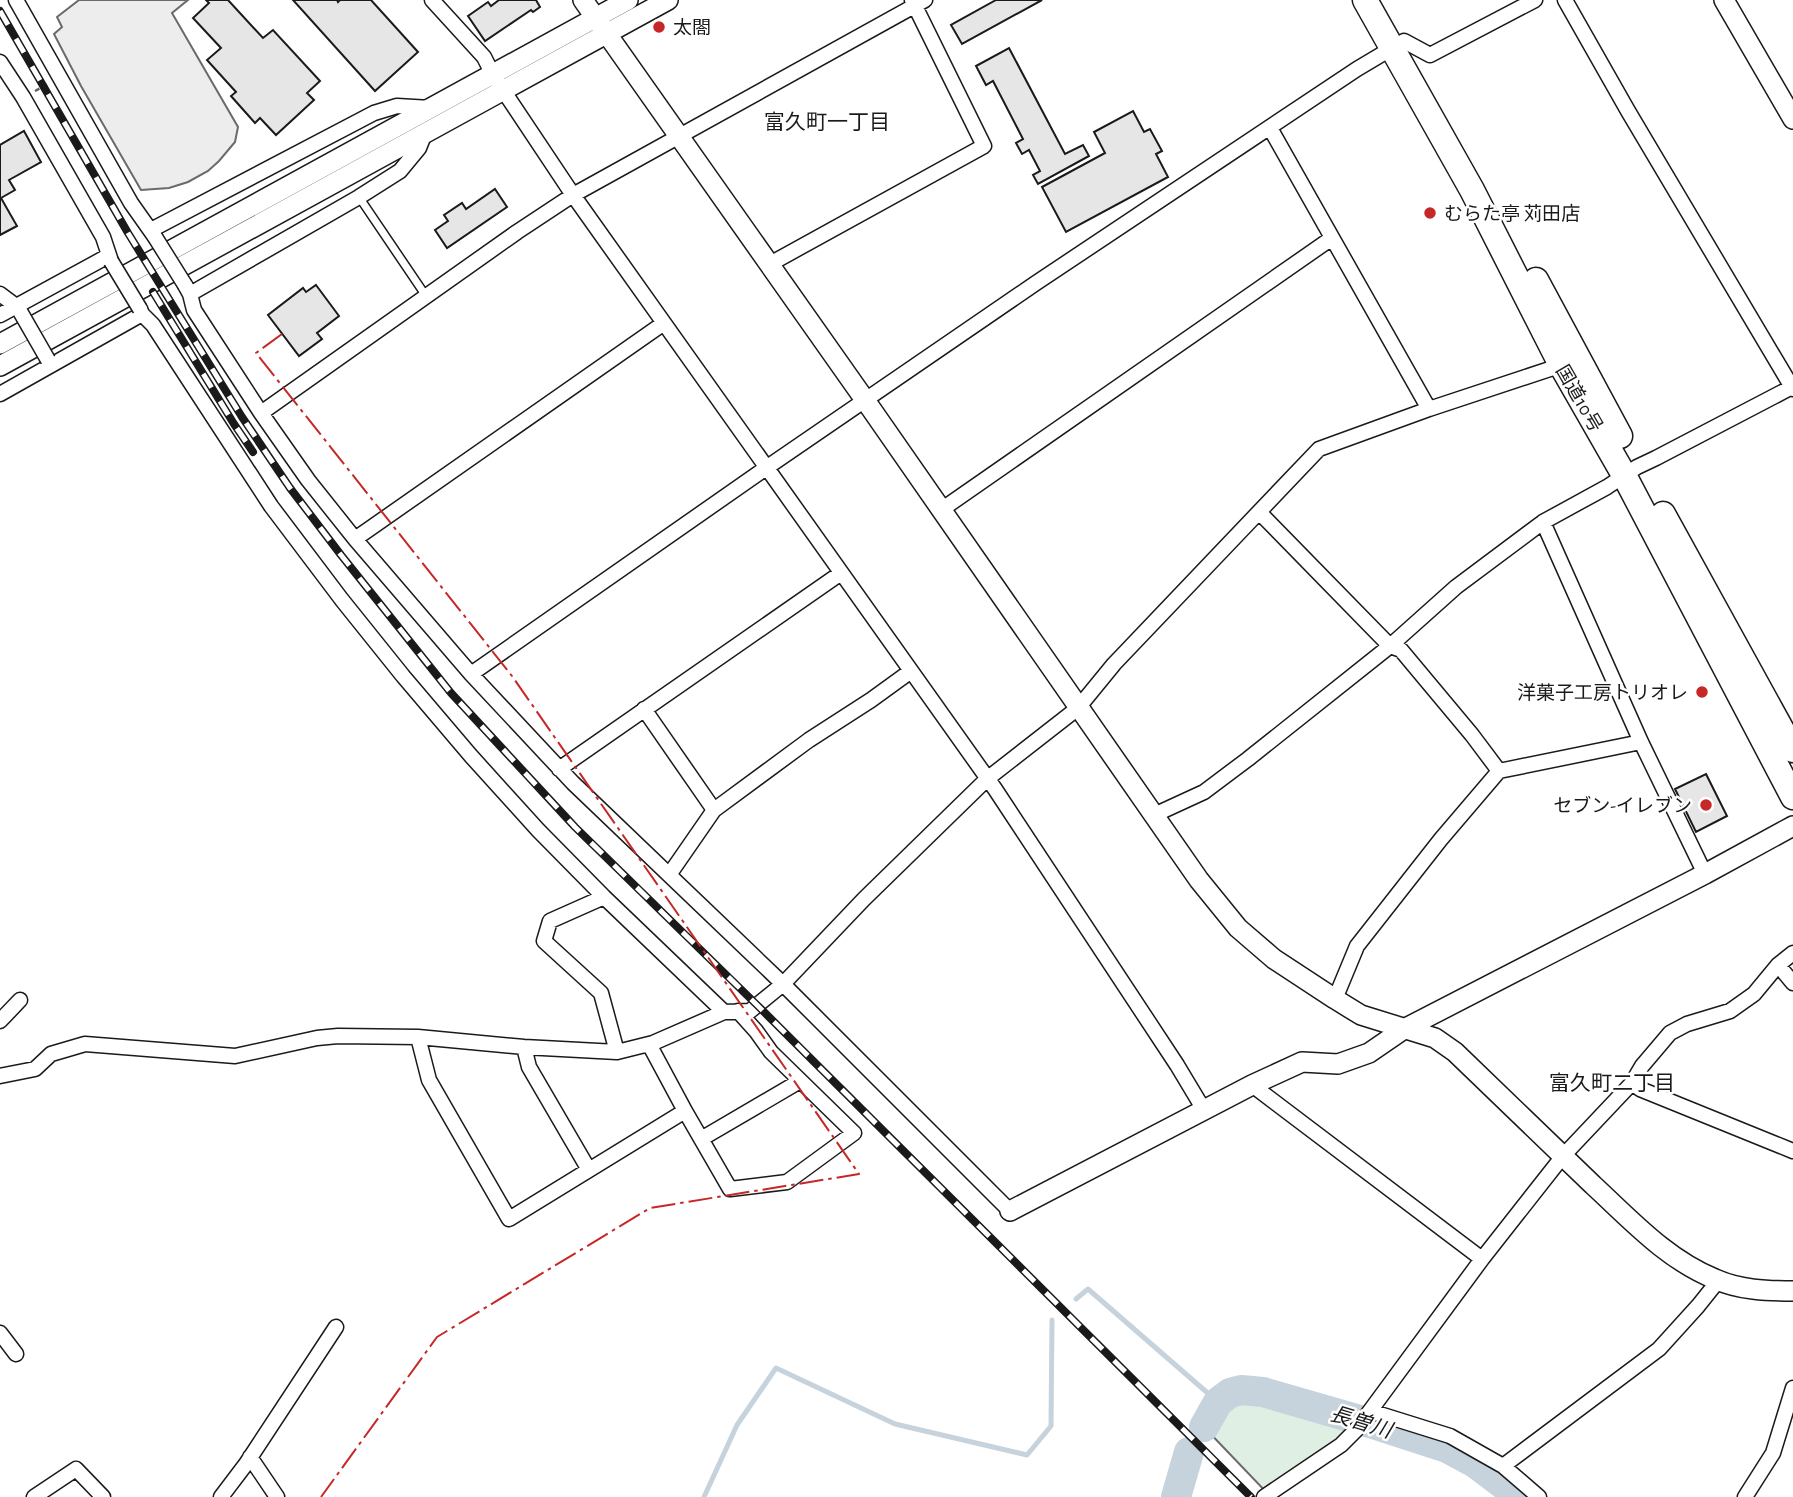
<svg xmlns="http://www.w3.org/2000/svg" width="1793" height="1497" viewBox="0 0 1793 1497" font-family="'Alegreya Sans','Noto Sans JP',sans-serif">
  <style>
    .green { fill: #e0efe3; stroke: #6a6a6a; stroke-width: 2 }
    .parking { fill: #ededed; stroke: #6a6a6a; stroke-width: 2 }
    .lines { fill: none; stroke-linecap: round; stroke-linejoin: round }
    .stream { stroke: #c6d2dc; stroke-width: 5 }
    .river { stroke: #c6d2dc; stroke-width: 30 }
    .building { fill: #e6e6e6; stroke: #1a1a1a; stroke-width: 2 }
    .service-casing { stroke: #1a1a1a; stroke-width: 10 }
    .minor-casing { stroke: #1a1a1a; stroke-width: 17 }
    .tertiary-casing { stroke: #1a1a1a; stroke-width: 22 }
    .trunk-casing { stroke: #1a1a1a; stroke-width: 27 }
    .path { stroke: #5f5f5f; stroke-width: 2.5; stroke-dasharray: 5 3.5; stroke-linecap: butt }
    .service { stroke: #fff; stroke-width: 7 }
    .minor { stroke: #fff; stroke-width: 14 }
    .tertiary { stroke: #fff; stroke-width: 19 }
    .trunk { stroke: #fff; stroke-width: 24 }
    .rail-casing { stroke: #1a1a1a; stroke-width: 8 }
    .rail { stroke: #fff; stroke-width: 5; stroke-dasharray: 16; stroke-linecap: butt }
    .minor-bridge-casing { stroke: #1a1a1a; stroke-width: 17; stroke-linecap: butt }
    .minor-bridge { stroke: #fff; stroke-width: 14 }
    .power { stroke: #c62828; stroke-width: 2; stroke-dasharray: 24 5 3.5 5; stroke-linecap: butt }
    .poi-dot { fill: #c62828; stroke: #fff; stroke-width: 2.5 }
    .labels { text-anchor: middle; stroke-width: 5; stroke-linejoin: round; paint-order: stroke }
    .poi-label { font-size: 19px; fill: #1a1a1a; stroke: #fff; text-anchor: start }
    .street-label { font-size: 19px; fill: #1a1a1a; stroke: #fff }
    .neighbourhood-label { font-size: 21px; fill: #1a1a1a; stroke: #fff }
    .water-label { font-size: 21px; font-style: italic; fill: #1a1a1a; stroke: #fff }
  </style>
  <rect width="100%" height="100%" fill="#fff"/>
  <!-- green -->
  <path class="green" d="M1241,1390L1263,1392L1363,1421L1268,1494L1204,1427C1215,1407 1218,1397 1241,1390Z"/>
  <!-- parking -->
  <path class="parking" d="M79,0H188L172,13L238,127L235,142L219,161L208,171L188,182L169,188L141,190L81,86L54,34L62,27L57,17Z"/>
  <g class="lines">
    <!-- stream -->
    <path class="stream" d="M1076,1299L1088,1289L1218,1402
      M704,1497L737,1425L776,1368L895,1424L1027,1455L1051,1426L1052,1320"/>
    <!-- river -->
    <path class="river" d="M1204,1427L1218,1402L1230,1393L1241,1390L1263,1392L1370,1423L1447,1448L1475,1463L1520,1497
      M1176,1497L1189,1452"/>
  </g>
  <!-- building -->
  <path class="building" d="M206,0H228L263,38L273,30L320,81L307,93L314,100L276,135L260,118L255,123L231,96L236,92L207,60L221,48L193,18L209,3Z
    M293,0H337L338,2L340,0H371L418,52L375,91Z
    M499,0H536L540,7L533,12L531,10L485,41L468,16L488,2L491,6Z
    M996,0H1042L962,44L951,25Z
    M1009,48L1065,154L1083,145L1089,156L1038,184L1033,175L1040,171L1029,150L1022,154L1016,143L1023,139L993,81L986,85L976,66Z
    M1133,111L1144,132L1150,129L1162,151L1156,154L1168,177L1066,232L1042,187L1105,153L1094,132Z
    M24,131L41,162L9,180L15,190L1,198L17,226L0,235V145Z
    M495,189L507,207L447,248L435,230L448,221L444,215L462,203L466,209Z
    M316,285L339,316L317,333L322,339L299,356L268,315L303,288L306,292Z
    M1706,774L1727,816L1696,832L1675,789Z"/>
  <g class="lines">
    <!-- service casing -->
    <g class="service-casing">
      <path id="service" d="M359,197L426,296"/>
    </g>
    <!-- minor casing -->
    <g class="minor-casing">
      <path id="minor" d="M16,0L131,203L155,237
        M432,0L484,57L493,75L573,195L995,789L1177,1065L1204,1110
        M1565,0L1628,111L1793,389
        M0,62L23,97L103,237L111,261
        M1270,128L1429,409
        M151,230L374,113L397,106L431,108
        M768,265L984,146L912,0
        M185,285L190,294L194,310L261,413L308,480L355,539L471,674L573,783L783,984L1010,1211
        M0,294L16,306L20,311
        M190,294L359,197L400,171L419,148L425,133
        M140,309L142,314L153,325L271,506L342,600L403,676L471,756L538,830L604,897L724,1012
        M0,315L108,256
        M0,394L142,314
        M261,413L517,232L573,195L925,0
        M941,510L1332,238
        M1259,512L1390,646L1401,650L1472,735L1499,771
        M1543,522L1641,742L1705,874
        M355,539L664,323
        M471,674L766,468L1036,283L1357,69L1404,41L1430,55L1535,0
        M644,709L714,810
        M559,769L841,573
        M1154,815L1204,792L1248,759L1390,646L1456,587L1543,522L1607,487L1637,467L1656,458L1792,387
        M669,875L714,810L809,740L871,700L911,671
        M604,897L550,921L544,941L601,993L617,1052
        M1778,965L1793,983
        M1335,999L1357,946L1441,839L1499,771L1641,742
        M0,1021L20,1000
        M418,1037L429,1080L509,1219L685,1111L649,1044
        M524,1047L529,1067L589,1170
        M0,1076L35,1069L51,1054L85,1044L235,1056L317,1038L338,1036L418,1037L524,1047L617,1052L653,1043L724,1012L750,1011L783,984L864,899L987,779L1078,708L1114,664L1319,449L1429,409L1565,364
        M1632,1083L1640,1089L1793,1151
        M1252,1085L1482,1259
        M685,1111L730,1189L787,1182L854,1133L771,1052L756,1031L738,1011
        M701,1139L800,1081
        M0,1333L16,1354
        M1370,1411L1450,1436L1503,1466L1539,1497
        M250,1457L277,1497
        M1503,1466L1659,1349L1698,1306L1718,1281
        M34,1497L76,1469L103,1497
        M221,1497L246,1464L336,1327
        M1264,1497L1341,1445L1356,1430L1482,1259L1563,1156L1632,1083L1642,1066L1670,1033L1687,1024L1730,1011L1754,994L1778,965L1793,953
        M1745,1497L1773,1453L1793,1388"/>
    </g>
    <!-- tertiary casing -->
    <g class="tertiary-casing">
      <path id="tertiary" d="M583,0L865,400L1199,880L1238,928L1274,959L1335,999L1361,1015L1435,1038L1455,1052C1501,1096 1547,1141 1593,1185C1631,1220 1666,1259 1715,1279C1739,1290 1767,1291 1793,1291
        M1724,0L1793,119
        M0,344L628,0
        M0,366L668,0
        M1010,1211L1252,1085L1302,1062L1338,1064L1369,1053L1404,1029L1705,874L1793,826"/>
    </g>
    <!-- trunk casing -->
    <g class="trunk-casing">
      <path id="trunk" d="M1365,0L1472,190L1561,365L1624,475L1793,797
        M1536,280L1620,436
        M1663,514L1793,750"/>
    </g>
    <!-- path -->
    <path class="path" d="M35,91L48,84"/>
    <!-- service -->
    <use href="#service" class="service"/>
    <!-- minor -->
    <use href="#minor" class="minor"/>
    <!-- tertiary -->
    <use href="#tertiary" class="tertiary"/>
    <!-- trunk -->
    <use href="#trunk" class="trunk"/>
    <!-- rail casing -->
    <g class="rail-casing">
      <path id="rail" d="M0,11L128,233L242,417L290,488L341,555L451,693L575,827L757,1005L1251,1497
        M153,292L234,424L253,452"/>
    </g>
    <!-- rail -->
    <use href="#rail" class="rail"/>
    <!-- minor-bridge casing -->
    <g class="minor-bridge-casing">
      <path id="minor-bridge" d="M155,237L185,285
        M111,261L140,309
        M21,313L48,360"/>
    </g>
    <!-- minor-bridge -->
    <use href="#minor-bridge" class="minor-bridge"/>
    <!-- power -->
    <path class="power" d="M282,334L256,353L512,676L859,1174L650,1208L437,1337L321,1497"/>
  </g>
  <!-- markers -->
  <g class="poi-dot">
    <circle cx="659" cy="27" r="7"/>
    <circle cx="1430" cy="213" r="7"/>
    <circle cx="1702" cy="692" r="7"/>
    <circle cx="1706" cy="805" r="7"/>
  </g>
  <g class="labels">
    <!-- poi labels -->
    <g class="poi-label">
      <text x="673" y="34">太閤</text>
      <text x="1444" y="220">むらた亭 苅田店</text>
      <text x="1688" y="699" text-anchor="end">洋菓子工房トリオレ</text>
      <text x="1692" y="812" text-anchor="end">セブン-イレブン</text>
    </g>
    <!-- street labels -->
    <g class="street-label">
      <text transform="translate(1580 398) rotate(60)" y="7">国道10号</text>
    </g>
    <!-- neighbourhood labels -->
    <g class="neighbourhood-label">
      <text x="827" y="129">富久町一丁目</text>
      <text x="1612" y="1090">富久町二丁目</text>
    </g>
    <!-- water labels -->
    <g class="water-label">
      <text transform="translate(1361 1422) rotate(17)" y="7">長曽川</text>
    </g>
  </g>
</svg>
